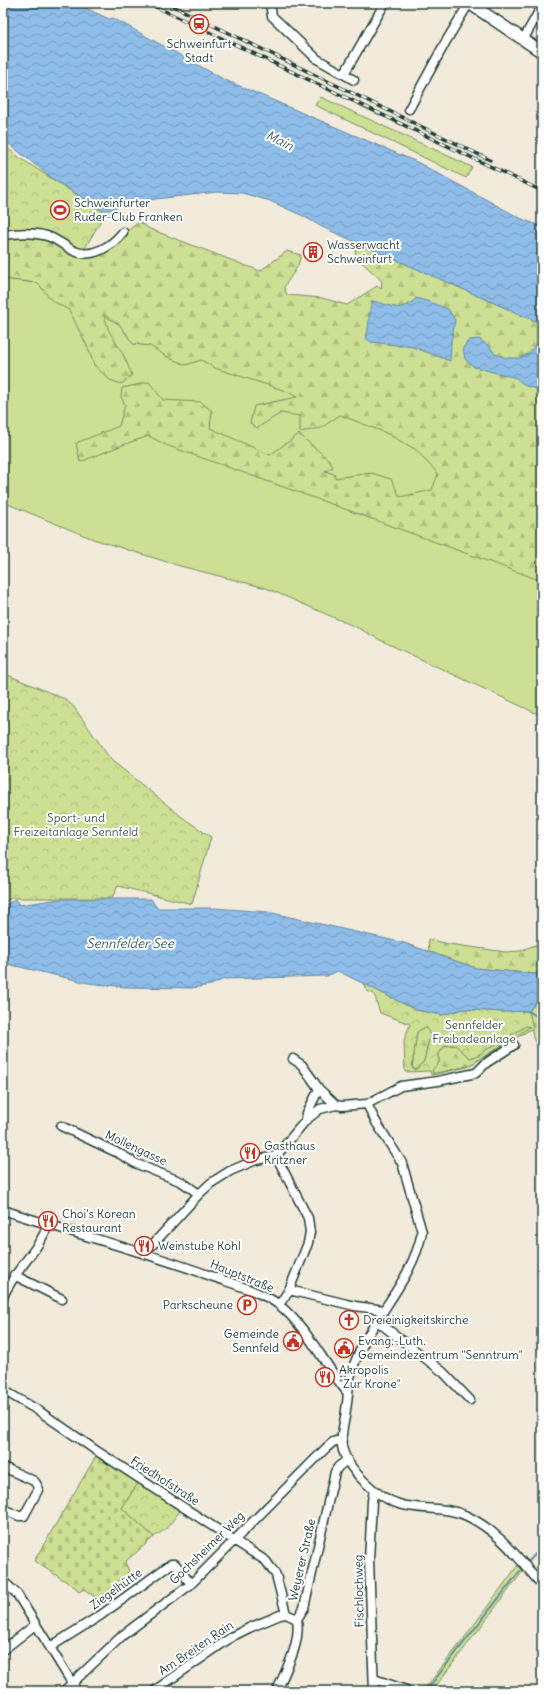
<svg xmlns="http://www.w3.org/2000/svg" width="545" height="1694" viewBox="0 0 545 1694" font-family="Delius,sans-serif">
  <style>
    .green { fill: #cddf93; stroke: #768e64 }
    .forest { fill: url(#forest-firs); stroke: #768e64 }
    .cemetery { fill: url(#cemetery-stones); stroke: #768e64 }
    .park { fill: url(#park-crowns); stroke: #768e64; fill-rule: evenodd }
    .water { fill: url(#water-waves); stroke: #628aa1 }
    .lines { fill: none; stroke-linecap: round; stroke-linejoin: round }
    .stream { stroke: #628aa1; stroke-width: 2 }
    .street-casing { stroke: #1f3d34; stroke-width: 11 }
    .secondary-casing { stroke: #1f3d34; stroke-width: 14 }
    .street { stroke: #fff; stroke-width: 8 }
    .secondary { stroke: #fff; stroke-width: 11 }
    .rail-casing { stroke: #1f3d34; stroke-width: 3.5 }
    .rail { stroke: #fff; stroke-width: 2; stroke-dasharray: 6; stroke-linecap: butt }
    .labels { text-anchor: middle; stroke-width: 4; stroke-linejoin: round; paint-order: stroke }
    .poi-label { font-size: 12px; fill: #1f3d34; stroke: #fff; text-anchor: start }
    .park-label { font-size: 12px; fill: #425d47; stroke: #fff }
    .street-label { font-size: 12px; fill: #1f3d34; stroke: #fff }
    .water-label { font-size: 13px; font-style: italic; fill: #41636a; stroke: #fff }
  </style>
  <defs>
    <pattern id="forest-firs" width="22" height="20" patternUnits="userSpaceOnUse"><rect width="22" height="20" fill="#cddf93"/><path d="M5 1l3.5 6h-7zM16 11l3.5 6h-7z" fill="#b0c07f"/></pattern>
    <pattern id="cemetery-stones" width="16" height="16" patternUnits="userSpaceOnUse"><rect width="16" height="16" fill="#cddf93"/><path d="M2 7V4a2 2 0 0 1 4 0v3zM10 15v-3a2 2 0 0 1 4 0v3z" fill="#b0c07f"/></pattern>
    <pattern id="park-crowns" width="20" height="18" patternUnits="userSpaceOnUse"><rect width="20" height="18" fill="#cddf93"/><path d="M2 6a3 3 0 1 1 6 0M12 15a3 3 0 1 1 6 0" fill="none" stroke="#b0c07f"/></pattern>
    <pattern id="water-waves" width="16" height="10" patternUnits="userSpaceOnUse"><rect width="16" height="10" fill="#8fbde9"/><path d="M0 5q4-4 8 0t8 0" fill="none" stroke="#749bbe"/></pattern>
  </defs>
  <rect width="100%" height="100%" fill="#f2ebdc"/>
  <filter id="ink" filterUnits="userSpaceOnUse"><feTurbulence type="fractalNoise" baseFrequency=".025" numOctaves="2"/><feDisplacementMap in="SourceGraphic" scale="8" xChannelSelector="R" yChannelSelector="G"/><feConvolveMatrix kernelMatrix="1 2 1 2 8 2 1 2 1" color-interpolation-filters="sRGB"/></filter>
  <g filter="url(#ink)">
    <!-- green -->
    <path class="green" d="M321,97L472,167L466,178L315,105Z
      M3,279L38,283L542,469V716L380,640L358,628L266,588L180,566L93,539L3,502Z
      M521,1561L526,1567L432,1691H423L459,1645Z"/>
    <!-- forest -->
    <path class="forest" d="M139,222L150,229L260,271L287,251L301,255L298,266L284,287L287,295L322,298L347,305L377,286L381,289L382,281L355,256L356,248H370L542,324V581L331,504L166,445L149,436L125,444L80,462L76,443L119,426L125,405L121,397L122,388L149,382L163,400L201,402L212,411L210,428L270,455L299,434L329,460L333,467L325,471L334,474L335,478L371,473L391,479L400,497L432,490L438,474L415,449L384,432L340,415L321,428L300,432V416L281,413L257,428L250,423L254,406L297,397L286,391L215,368L201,360L186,365L169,358L150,346L133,344L120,325L104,315L109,331L123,354L132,375L121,384L110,380L94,365L88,348L69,310L51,300L38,283L3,279V235L35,234L86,254L109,245Z
      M428,939L449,944L506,952L520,951L542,942V971L534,974L476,968L429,952Z
      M542,994V1052L540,1051L533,1038L529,1011Z
      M526,1026L531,1027L469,1066L433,1074L432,1070L439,1063V1054L445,1045H455L476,1056Z
      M423,1028H427L430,1035L424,1061L416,1071L412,1068L417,1032Z"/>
    <!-- cemetery -->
    <path class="cemetery" d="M96,1456L139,1482L122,1508L154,1537L125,1562L129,1571L99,1600L84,1589L79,1592L76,1588L34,1561Z"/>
    <!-- park -->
    <path class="park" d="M3,145L23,160L105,213L84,250L69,244L55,235L11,229L3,230Z
      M3,673L65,699L74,707L111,760L182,817L211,837L192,904L118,886L112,898H11L3,903Z
      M363,983L416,1010L442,1015L463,1009L502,1012L529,1011L533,1028L467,1067L431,1075L430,1071L405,1072L404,1040L410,1024L380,1013L374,994L367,991ZM526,1026L530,1027L469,1066L433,1074L432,1070L439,1063V1054L445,1045H455L470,1058L476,1056ZM423,1028H427L430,1035L424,1061L416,1070L412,1068L417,1032Z
      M138,1483L180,1511L166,1529L154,1537L122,1508Z"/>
    <!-- water -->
    <path class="water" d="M3,3H75L109,19L113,18L223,79L417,162L520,218L542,227V324L394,259L322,227L303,216L270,201L242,193L217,192L147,200L121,205L110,210H102L53,179L3,139Z
      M416,298L427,301L448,309L455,320L451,343L450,361L413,347L371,342L366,338C370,326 368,314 372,301C390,304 401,315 416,298Z
      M542,338V366L540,371L542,385L536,389L526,386L516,378L474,367L465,359L463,348L469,340L479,339L490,347L495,354L507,358H520L529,353L538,342Z
      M16,899L19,905L60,899H151L157,908H214L268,912L404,943L476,968L534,974L542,971V994L529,1011L502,1012L463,1009L442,1015L416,1010L338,971L327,976L224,979L211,985L192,988L125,987L88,983L3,963V906Z"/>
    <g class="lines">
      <!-- stream -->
      <path class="stream" d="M529,1011L542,1020
        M529,1561L542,1547
        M426,1691L520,1571"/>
      <!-- street casing -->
      <g class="street-casing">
        <path id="street" d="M270,3L272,16L317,59L354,80
          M523,40L542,6
          M344,74L385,3
          M409,109L445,43L469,3
          M3,235C17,233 33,232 47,236C57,239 64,246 74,251C92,259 112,246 123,232
          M293,1059L302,1065L319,1089L336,1105
          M367,1104L376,1122L402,1163L422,1232C412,1285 365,1323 351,1374C348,1386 348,1398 346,1410C345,1421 340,1435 342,1446C346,1469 378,1498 399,1504C422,1511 446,1506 467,1516C500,1532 519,1559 542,1585
          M306,1120L307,1113L319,1089
          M61,1126L120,1154L137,1164L182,1182L199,1194
          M276,1156L308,1218L310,1232L308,1243L289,1290L279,1305
          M3,1210C72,1233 143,1251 211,1276C231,1283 262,1292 278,1304C308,1328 323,1363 347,1392
          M144,1254L199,1194L211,1183L230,1171L256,1160L276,1156L306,1120L320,1109L336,1105L342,1106L367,1104L401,1086L438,1081L476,1073L486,1063L514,1045
          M14,1275L62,1299
          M289,1290L355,1306L384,1310
          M3,1297C14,1270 38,1252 48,1225
          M377,1321L443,1372L470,1400
          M3,1390L39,1411L94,1449L266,1561L276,1575L286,1614
          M3,1467L34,1481L37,1485L38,1490L24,1516H19L3,1509
          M3,1581L17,1594L77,1691
          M50,1647L101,1615L171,1564H175L191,1584
          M3,1650L35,1625
          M374,1679L409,1691
          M64,1691L123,1635L191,1584L326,1448L333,1442L342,1439
          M154,1691L233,1636L249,1628L280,1615L286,1614L297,1619
          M277,1691C286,1669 301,1644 297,1619L304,1608L335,1472L338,1467L347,1460
          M374,1691L369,1561L372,1501L374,1490"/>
      </g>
      <!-- secondary casing -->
      <g class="secondary-casing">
        <path id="secondary" d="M469,3L542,52"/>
      </g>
      <!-- street -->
      <use href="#street" class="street"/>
      <!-- secondary -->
      <use href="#secondary" class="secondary"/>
      <!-- rail casing -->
      <g class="rail-casing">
        <path id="rail" d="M148,3L542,191
          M167,3L490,160"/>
      </g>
      <!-- rail -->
      <use href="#rail" class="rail"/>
    </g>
  </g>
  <!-- icons -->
  <defs>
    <g id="station-ring" transform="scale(1)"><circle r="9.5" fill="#fff" stroke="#c8321e" stroke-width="1.5"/><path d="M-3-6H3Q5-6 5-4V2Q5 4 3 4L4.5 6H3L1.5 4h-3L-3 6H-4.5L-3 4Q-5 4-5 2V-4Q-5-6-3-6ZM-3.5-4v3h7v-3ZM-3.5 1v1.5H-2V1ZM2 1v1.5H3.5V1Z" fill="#c8321e"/></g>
    <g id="stadium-ring" transform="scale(1)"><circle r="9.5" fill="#fff" stroke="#c8321e" stroke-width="1.5"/><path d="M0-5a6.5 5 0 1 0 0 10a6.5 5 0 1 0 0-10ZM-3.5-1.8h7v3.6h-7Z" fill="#c8321e"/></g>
    <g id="building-ring" transform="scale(1)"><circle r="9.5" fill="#fff" stroke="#c8321e" stroke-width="1.5"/><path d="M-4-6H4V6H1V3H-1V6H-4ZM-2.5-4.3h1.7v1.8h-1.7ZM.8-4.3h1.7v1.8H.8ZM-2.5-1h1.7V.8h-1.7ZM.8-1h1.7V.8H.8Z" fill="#c8321e"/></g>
    <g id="restaurant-ring" transform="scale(1)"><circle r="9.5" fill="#fff" stroke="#c8321e" stroke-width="1.5"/><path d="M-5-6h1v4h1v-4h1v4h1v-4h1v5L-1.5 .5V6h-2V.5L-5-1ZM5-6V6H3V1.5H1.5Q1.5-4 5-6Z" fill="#c8321e"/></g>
    <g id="parking-ring" transform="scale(1)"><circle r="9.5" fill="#fff" stroke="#c8321e" stroke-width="1.5"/><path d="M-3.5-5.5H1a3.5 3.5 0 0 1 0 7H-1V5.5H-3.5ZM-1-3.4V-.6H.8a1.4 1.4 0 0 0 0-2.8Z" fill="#c8321e"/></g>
    <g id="church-ring" transform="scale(1)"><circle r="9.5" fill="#fff" stroke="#c8321e" stroke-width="1.5"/><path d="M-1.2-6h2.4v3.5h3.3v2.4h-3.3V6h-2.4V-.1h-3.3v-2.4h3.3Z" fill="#c8321e"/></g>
    <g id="civic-ring" transform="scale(1)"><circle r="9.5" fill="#fff" stroke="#c8321e" stroke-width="1.5"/><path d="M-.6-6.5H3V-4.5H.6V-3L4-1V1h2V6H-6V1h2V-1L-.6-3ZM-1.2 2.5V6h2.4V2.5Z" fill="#c8321e"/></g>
  </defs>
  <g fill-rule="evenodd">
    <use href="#station-ring" x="199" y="24"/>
    <use href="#stadium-ring" x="60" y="210"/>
    <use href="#building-ring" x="313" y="252"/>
    <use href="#restaurant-ring" x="250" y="1153"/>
    <use href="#restaurant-ring" x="48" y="1221"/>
    <use href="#restaurant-ring" x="144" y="1246"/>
    <use href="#parking-ring" x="247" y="1305"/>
    <use href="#church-ring" x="349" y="1320"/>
    <use href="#civic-ring" x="293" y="1341"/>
    <use href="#civic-ring" x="344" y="1348"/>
    <use href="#restaurant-ring" x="325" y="1377"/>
  </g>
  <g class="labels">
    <!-- poi labels -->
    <g class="poi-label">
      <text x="199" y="48" text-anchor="middle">Schweinfurt<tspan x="199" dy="14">Stadt</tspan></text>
      <text x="74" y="207">Schweinfurter<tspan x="74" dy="14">Ruder-Club Franken</tspan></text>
      <text x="327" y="249">Wasserwacht<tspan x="327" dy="14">Schweinfurt</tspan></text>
      <text x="264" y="1150">Gasthaus<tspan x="264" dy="14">Kritzner</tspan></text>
      <text x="62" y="1218">Choi's Korean<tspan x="62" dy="14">Restaurant</tspan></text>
      <text x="158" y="1250">Weinstube Kohl</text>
      <text x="233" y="1309" text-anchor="end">Parkscheune</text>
      <text x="363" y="1324">Dreieinigkeitskirche</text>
      <text x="279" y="1338" text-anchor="end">Gemeinde<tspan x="279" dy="14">Sennfeld</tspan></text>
      <text x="358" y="1345">Evang.-Luth.<tspan x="358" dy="14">Gemeindezentrum "Senntrum"</tspan></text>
      <text x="339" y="1374">Akropolis<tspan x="339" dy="14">"Zur Krone"</tspan></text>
    </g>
    <!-- park labels -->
    <g class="park-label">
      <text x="76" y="822">Sport- und<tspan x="76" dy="14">Freizeitanlage Sennfeld</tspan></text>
      <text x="474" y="1029">Sennfelder<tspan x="474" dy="14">Freibadeanlage</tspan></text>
    </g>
    <!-- street labels -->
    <g class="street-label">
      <text transform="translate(136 1148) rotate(25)" y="4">Mollengasse</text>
      <text transform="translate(242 1276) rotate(22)" y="4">Hauptstraße</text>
      <text transform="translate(165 1481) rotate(33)" y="4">Friedhofstraße</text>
      <text transform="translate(207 1548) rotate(-44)" y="4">Gochsheimer Weg</text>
      <text transform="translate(302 1560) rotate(-77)" y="4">Weyerer Straße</text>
      <text transform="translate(116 1589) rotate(-36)" y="4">Ziegelhütte</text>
      <text transform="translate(359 1591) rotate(-91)" y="4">Fischlochweg</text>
      <text transform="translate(196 1648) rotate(-34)" y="4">Am Breiten Rain</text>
    </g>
    <!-- water labels -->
    <g class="water-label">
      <text transform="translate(280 140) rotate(26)" y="5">Main</text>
      <text x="130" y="948">Sennfelder See</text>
    </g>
  </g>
  <!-- margin -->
  <rect width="545" height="1694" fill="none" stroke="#fff" stroke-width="16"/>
  <rect x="8" y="8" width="529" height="1678" fill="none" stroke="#1f3d34" stroke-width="1.5" filter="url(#ink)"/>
</svg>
